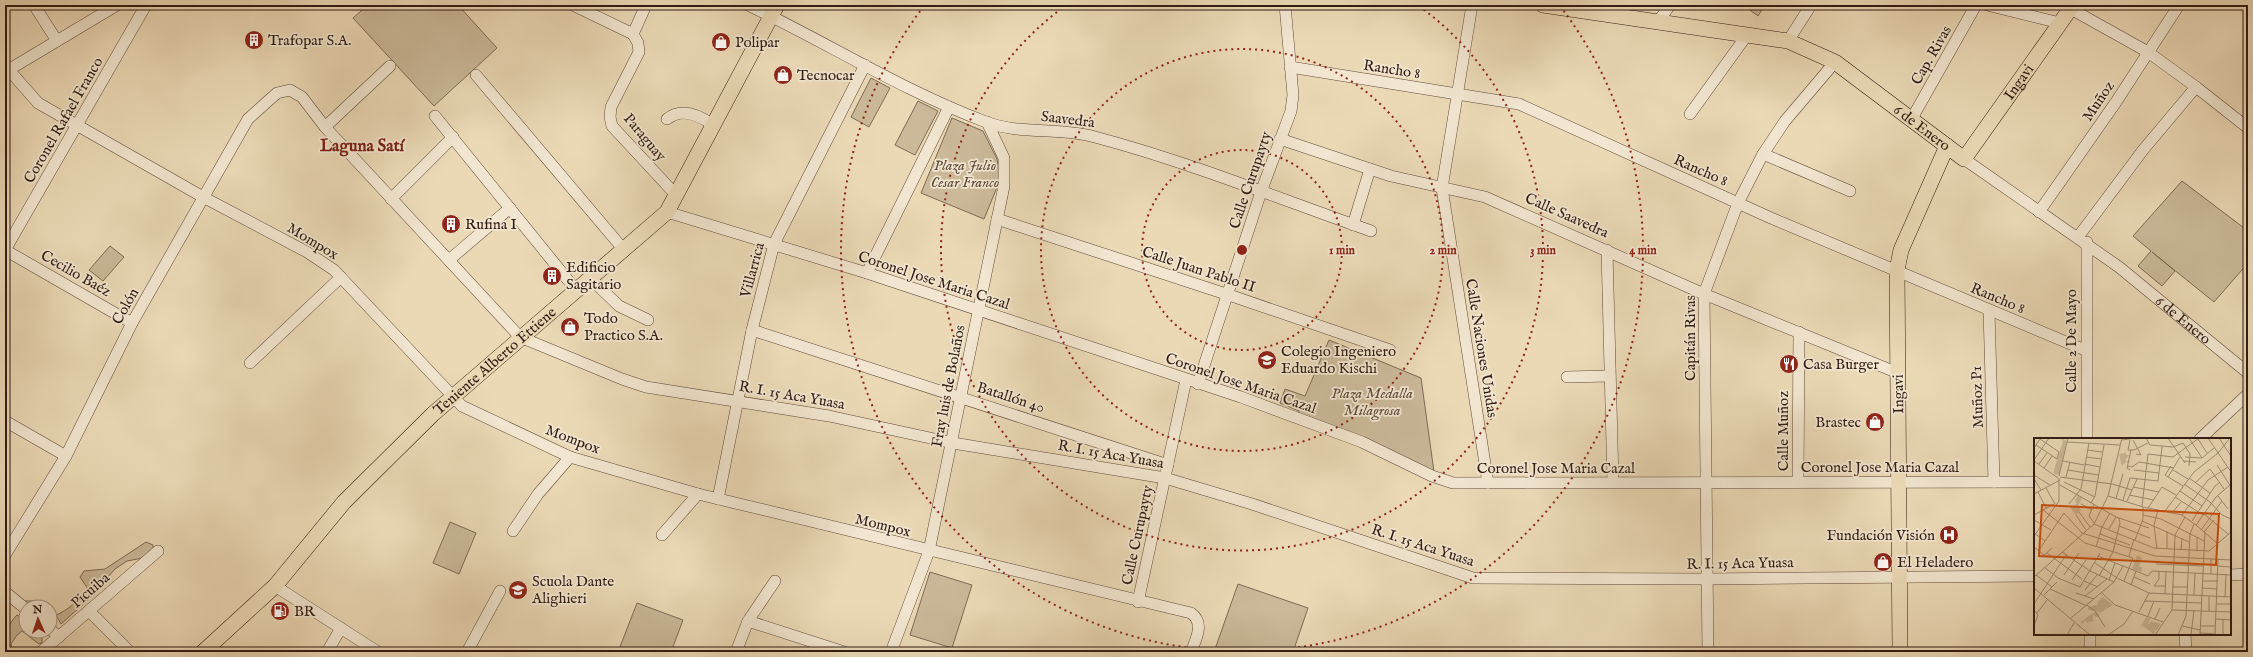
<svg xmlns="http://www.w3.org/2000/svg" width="2253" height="657" viewBox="0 0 2253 657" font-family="'IM FELL English',serif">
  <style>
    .green { fill: #cbb99a; stroke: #7e6a56 }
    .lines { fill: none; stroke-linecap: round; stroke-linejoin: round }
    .minor-casing { stroke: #604a3b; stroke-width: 12 }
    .major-casing { stroke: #311b12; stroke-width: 16 }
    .minor { stroke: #f2e6d0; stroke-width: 11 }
    .major { stroke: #ebd9b6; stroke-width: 15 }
    .ring { fill: none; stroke: #8f2418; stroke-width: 2; stroke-dasharray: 2 4 }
    .labels { text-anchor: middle; stroke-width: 3.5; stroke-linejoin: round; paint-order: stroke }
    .poi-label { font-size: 15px; fill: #311b12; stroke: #f2e6d0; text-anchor: start }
    .street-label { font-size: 15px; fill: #311b12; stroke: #f2e6d0 }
    .park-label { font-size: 15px; font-style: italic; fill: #5f4a3b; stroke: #f2e6d0 }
    .quarter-label { font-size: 17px; font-weight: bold; fill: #7a1f14; stroke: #f2e6d0 }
    .inset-road { fill: none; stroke: #a18d74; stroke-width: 1 }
    .view { fill: #cd500d; fill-opacity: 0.15; stroke: #cd500d; stroke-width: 2 }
    .inset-edge { fill: none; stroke: #311b12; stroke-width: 2 }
    .centre { fill: #8f2418; stroke: #f2e6d0; stroke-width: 2 }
    .ring-label { font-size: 12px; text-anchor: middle; font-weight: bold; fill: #8f2418; stroke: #f2e6d0; stroke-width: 3.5; stroke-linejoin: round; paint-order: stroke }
  </style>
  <rect width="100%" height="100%" fill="#ebd9b6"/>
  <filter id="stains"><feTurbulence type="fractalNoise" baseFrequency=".005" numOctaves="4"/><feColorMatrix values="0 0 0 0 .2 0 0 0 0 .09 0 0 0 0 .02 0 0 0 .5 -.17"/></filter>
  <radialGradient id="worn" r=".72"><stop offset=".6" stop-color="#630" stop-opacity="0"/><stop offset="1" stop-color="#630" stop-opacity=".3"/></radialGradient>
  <!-- green -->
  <path class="green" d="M368,5H458L497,48L434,106L353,18Z
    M1743,5H1765L1758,16Z
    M871,78L890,88L869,127L851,117Z
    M918,101L938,111L915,155L895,145Z
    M952,118L983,131L997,159L1000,180L984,219L921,193Z
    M2182,181L2248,231V263L2214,302L2152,252L2175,271L2162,286L2138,266L2151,251L2133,236Z
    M110,246L124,257L103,281L89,270Z
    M1329,340L1421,378L1434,472L1297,415L1299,411L1280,403L1285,389L1305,396Z
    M450,522L476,533L459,574L433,563Z
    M146,542L153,545V552L148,557L127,561L115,569L88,600L61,624L56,615C65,612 84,597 88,589L80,577L84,571L105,569Z
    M930,572L972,585L952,648L910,635Z
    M1238,584L1308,608L1293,652H1214Z
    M24,601H40L49,607H26Z
    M637,603L683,620L671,652H618Z
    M17,615L26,620V631H40L42,635V643L39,644L22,631L17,635L11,644L13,652H5C5,638 7,624 17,615Z"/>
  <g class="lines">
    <!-- minor casing -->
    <g class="minor-casing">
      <g id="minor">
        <path d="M34,5L57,41"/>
        <path d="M573,5L633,34"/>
        <path d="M646,5L633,34L638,43L639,52L611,107L610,117L612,126L676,195"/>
        <path d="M748,5C828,43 903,91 986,122C1020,135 1060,127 1095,137C1189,162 1280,199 1371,231"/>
        <path d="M1472,5L1442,188L1488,483"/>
        <path d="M1987,5L2060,23"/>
        <path d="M2071,9L2148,52L2196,87L2248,128"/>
        <path d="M1658,22L1670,5"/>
        <path d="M1788,41L1811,5"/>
        <path d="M1290,67L1519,104L1771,218L2085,350"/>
        <path d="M9,70L38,103L203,197L307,252L334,270L462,406L570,457L698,494L1191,613C1205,623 1196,639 1191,652"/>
        <path d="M5,72L117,5"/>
        <path d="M476,75L624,250"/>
        <path d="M1690,114L1747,35"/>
        <path d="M435,116L576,290"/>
        <path d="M667,119C682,107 699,115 713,125"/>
        <path d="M1911,120L1976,5"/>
        <path d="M325,127L390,66"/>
        <path d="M1280,139L1391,176L1485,197L1704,294L1898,373"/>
        <path d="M1763,154L1850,191"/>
        <path id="s1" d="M1964,159L2119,267L2248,373"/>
        <path d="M391,199L453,137"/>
        <path d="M667,212L867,273L1241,397L1362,442L1432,476L1453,483L2035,482"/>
        <path d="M2039,212L2116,102L2179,5"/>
        <path d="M997,219L1229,295L1390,350"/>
        <path d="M1353,225L1370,169"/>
        <path d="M2078,237L2143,150L2196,87"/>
        <path d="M2087,242V439"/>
        <path d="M5,250L146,5"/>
        <path d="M5,250L132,323"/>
        <path d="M1607,250L1613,482"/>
        <path d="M449,260L510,208"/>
        <path d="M867,273L949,107"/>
        <path d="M590,278L619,306L648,320"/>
        <path d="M1989,311L1994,482"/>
        <path d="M752,330L1168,465"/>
        <path d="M250,363L341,277"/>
        <path d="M1567,377L1610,376"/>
        <path d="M1198,384L1261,192L1291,111L1293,95L1285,5"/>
        <path d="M5,421L66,456"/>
        <path d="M2200,439L2248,394"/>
        <path d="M1798,482L1799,332"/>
        <path d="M718,499L752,330L774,244L865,65"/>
        <path d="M513,531L538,494L570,457"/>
        <path d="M662,535L698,494"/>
        <path d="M5,555L66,456L132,323L248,119L277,93L290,90L302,97L325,127L520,337L622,379L646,387L829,416L953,443L1165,478L1252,504L1473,578L1707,579L2035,576"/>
        <path d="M2230,575L2248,574"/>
        <path d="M275,586L378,652"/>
        <path d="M5,592L26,609"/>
        <path d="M1138,602L1186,380"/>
        <path d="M89,611L130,652"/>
        <path d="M748,621L844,652"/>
        <path d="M50,629L59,637"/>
        <path d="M2090,634V652"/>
        <path d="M2185,634L2186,652"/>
        <path d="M41,652L158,551"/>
        <path d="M327,652L341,628"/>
        <path d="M467,652L500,591"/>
        <path d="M736,652L748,621L775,581"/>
        <path d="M891,652L929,551L1004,186V158L987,122"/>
        <path d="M1708,652L1704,294L1738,203L1763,154L1785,121L1835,62"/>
      </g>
    </g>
    <!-- major casing -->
    <g class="major-casing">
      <g id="major">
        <path id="s2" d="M1543,5L1788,41L1835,62L1964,159L2073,5"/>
        <path id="s3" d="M203,652L275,586L344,502L433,414L667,212L777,5"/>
        <path d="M1900,652L1897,270L1901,250L1947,146"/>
      </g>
    </g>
    <!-- minor -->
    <use href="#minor" class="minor"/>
    <!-- major -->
    <use href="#major" class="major"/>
  </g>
  <!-- distance rings -->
  <g class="ring">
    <circle cx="1242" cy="250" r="100"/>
    <circle cx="1242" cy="250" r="201"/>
    <path d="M1419 6A301 301 0 1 1 1065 6"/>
    <path d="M1560 6A401 401 0 1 1 924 6"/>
  </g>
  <!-- icons -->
  <defs>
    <g id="building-disc" transform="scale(1)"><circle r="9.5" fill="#8f2418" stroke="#f2e6d0"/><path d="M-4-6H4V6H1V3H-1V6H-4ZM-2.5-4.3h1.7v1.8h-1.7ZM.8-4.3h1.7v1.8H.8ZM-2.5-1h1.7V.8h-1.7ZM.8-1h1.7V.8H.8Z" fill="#fff"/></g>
    <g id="shop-disc" transform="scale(1)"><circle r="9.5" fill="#8f2418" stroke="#f2e6d0"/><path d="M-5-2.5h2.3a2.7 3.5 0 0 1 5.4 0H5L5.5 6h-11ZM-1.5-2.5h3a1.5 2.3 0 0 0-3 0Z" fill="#fff"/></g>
    <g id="school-disc" transform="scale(1)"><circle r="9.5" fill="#8f2418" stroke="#f2e6d0"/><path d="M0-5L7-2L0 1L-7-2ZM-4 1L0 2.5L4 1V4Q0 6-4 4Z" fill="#fff"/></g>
    <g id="restaurant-disc" transform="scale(1)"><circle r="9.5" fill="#8f2418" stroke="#f2e6d0"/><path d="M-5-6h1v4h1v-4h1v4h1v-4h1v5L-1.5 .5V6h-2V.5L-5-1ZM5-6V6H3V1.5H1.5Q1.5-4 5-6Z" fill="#fff"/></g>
    <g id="hospital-disc" transform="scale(1)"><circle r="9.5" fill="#8f2418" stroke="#f2e6d0"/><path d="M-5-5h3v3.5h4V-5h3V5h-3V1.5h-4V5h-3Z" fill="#fff"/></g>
    <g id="fuel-disc" transform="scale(1)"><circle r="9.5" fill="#8f2418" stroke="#f2e6d0"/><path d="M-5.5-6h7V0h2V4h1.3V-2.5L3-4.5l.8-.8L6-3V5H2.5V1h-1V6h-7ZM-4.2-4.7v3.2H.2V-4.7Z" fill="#fff"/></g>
  </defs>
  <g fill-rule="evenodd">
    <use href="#building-disc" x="254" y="40"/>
    <use href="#shop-disc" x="721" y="42"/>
    <use href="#shop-disc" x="783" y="75"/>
    <use href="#building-disc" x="451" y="224"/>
    <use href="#building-disc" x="552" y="276"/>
    <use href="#shop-disc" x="570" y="327"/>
    <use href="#school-disc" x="1267" y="360"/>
    <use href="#restaurant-disc" x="1789" y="364"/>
    <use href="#shop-disc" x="1875" y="422"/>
    <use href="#hospital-disc" x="1949" y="535"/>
    <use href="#shop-disc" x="1883" y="562"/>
    <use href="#school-disc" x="518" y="590"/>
    <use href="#fuel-disc" x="280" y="611"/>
  </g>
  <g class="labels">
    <!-- poi labels -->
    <g class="poi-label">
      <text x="268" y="45">Trafopar S.A.</text>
      <text x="735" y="47">Polipar</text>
      <text x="797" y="80">Tecnocar</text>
      <text x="465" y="229">Rufina I</text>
      <text x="566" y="272">Edificio<tspan x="566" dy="17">Sagitario</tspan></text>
      <text x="584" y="323">Todo<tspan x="584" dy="17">Practico S.A.</tspan></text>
      <text x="1281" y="356">Colegio Ingeniero<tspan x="1281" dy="17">Eduardo Kischi</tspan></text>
      <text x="1803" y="369">Casa Burger</text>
      <text x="1861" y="427" text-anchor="end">Brastec</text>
      <text x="1935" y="540" text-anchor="end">Fundación Visión</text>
      <text x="1897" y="567">El Heladero</text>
      <text x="532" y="586">Scuola Dante<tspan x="532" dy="17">Alighieri</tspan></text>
      <text x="294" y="616">BR</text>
    </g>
    <!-- street labels -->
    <g class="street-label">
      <text transform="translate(1931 55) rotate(-60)" y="5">Cap. Rivas</text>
      <text transform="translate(1392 69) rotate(9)" y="5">Rancho 8</text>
      <text dy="5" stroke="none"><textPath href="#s2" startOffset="555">Ingavi</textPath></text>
      <text transform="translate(2098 101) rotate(-56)" y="5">Muñoz</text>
      <text transform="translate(1068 119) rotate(7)" y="5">Saavedra</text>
      <text transform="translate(63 120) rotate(-60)" y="5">Coronel Rafael Franco</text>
      <text dy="5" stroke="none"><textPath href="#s2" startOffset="408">6 de Enero</textPath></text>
      <text transform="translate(645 137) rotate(50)" y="5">Paraguay</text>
      <text transform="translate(1701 170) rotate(24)" y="5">Rancho 8</text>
      <text transform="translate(1250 180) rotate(-71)" y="5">Calle Curupayty</text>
      <text transform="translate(1567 215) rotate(24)" y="5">Calle Saavedra</text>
      <text transform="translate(313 241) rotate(31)" y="5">Mompox</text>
      <text transform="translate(1199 269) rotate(18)" y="5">Calle Juan Pablo II</text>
      <text transform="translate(752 270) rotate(-75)" y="5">Villarrica</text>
      <text transform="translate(76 273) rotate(30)" y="5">Cecilio Baéz</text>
      <text transform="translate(934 280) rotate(18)" y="5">Coronel Jose Maria Cazal</text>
      <text transform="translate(1998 298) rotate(23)" y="5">Rancho 8</text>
      <text transform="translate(125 306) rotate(-61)" y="5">Colón</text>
      <text dy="5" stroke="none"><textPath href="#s1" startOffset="272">6 de Enero</textPath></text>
      <text transform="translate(1690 338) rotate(-90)" y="5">Capitán Rivas</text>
      <text transform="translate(2071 341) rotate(-90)" y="5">Calle 2 De Mayo</text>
      <text transform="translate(1482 348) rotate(81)" y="5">Calle Naciones Unidas</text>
      <text dy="5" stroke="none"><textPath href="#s3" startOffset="413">Teniente Alberto Ettiene</textPath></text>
      <text transform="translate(1241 383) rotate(19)" y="5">Coronel Jose Maria Cazal</text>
      <text transform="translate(948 386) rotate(-79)" y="5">Fray luis de Bolaños</text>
      <text transform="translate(1898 394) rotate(-91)" y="5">Ingavi</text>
      <text transform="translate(792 395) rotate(10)" y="5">R. I. 15 Aca Yuasa</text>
      <text transform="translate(1011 397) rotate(18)" y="5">Batallón 40</text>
      <text transform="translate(1977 397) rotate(-92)" y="5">Muñoz P1</text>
      <text transform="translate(1783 431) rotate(-90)" y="5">Calle Muñoz</text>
      <text transform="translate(573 439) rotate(21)" y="5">Mompox</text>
      <text transform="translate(1111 454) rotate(10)" y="5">R. I. 15 Aca Yuasa</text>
      <text x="1880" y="472">Coronel Jose Maria Cazal</text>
      <text x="1556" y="473">Coronel Jose Maria Cazal</text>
      <text transform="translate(883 525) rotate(14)" y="5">Mompox</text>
      <text transform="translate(1137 535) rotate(-78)" y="5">Calle Curupayty</text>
      <text transform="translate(1423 545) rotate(18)" y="5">R. I. 15 Aca Yuasa</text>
      <text transform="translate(1740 563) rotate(-1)" y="5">R. I. 15 Aca Yuasa</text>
      <text transform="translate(90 590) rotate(-41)" y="5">Picuiba</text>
    </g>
    <!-- park labels -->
    <g class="park-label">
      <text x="965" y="170">Plaza Julio<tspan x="965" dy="17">Cesar Franco</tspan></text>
      <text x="1372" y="398">Plaza Medalla<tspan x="1372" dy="17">Milagrosa</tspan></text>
    </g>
    <!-- quarter labels -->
    <g class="quarter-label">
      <text x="362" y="151">Laguna Satí</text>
    </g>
  </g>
  <!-- overview -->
  <g transform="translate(2034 438)">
    <rect width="197" height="197" fill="#ebd9b6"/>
    <path d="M26,0L33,3L25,37L20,36V32L29,3ZM91,12L92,17H95L91,22L97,25L92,24L88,28L85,16L91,15ZM44,57L48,60L44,68L47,72L42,77L36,69L43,66L41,63ZM103,117L108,120L105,128L108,130L107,134L98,131ZM69,159L79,167L66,175L64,173L63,175L66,177L63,179L59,177V184L57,183L53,185L52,182L48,186L47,184L62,173L54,172V169L63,167L65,162H69L65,161ZM112,179L116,181L113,188L117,183L127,186L122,193L118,191L121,194L120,196L107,187Z" fill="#cbb99a"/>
    <path class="inset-road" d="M112,0L116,7L139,9M134,0L151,25M155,0L168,20M174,0L197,34M185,0L197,18M164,1L173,15M88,2L102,0M96,2L94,12H100L114,5M99,2L107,17L102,16M33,4L86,7M139,9L149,5L156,16L155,28M0,10L6,1L25,14L23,21L2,7M53,12L68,14M52,19L67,21M151,19L168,20M168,20L180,10M0,22L15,0M0,23L24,40M29,23L50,27M149,23L162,24M5,26L13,15M50,26L66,29M183,27L197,49M93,28L98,29L105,24L140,30M137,28L131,37L149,48M10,30L18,18M34,32L64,37M96,32L93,30L97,12M100,32L125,35M139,32L154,41M0,37L16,47M25,38L34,0M26,39L78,46M32,39L36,24M134,39L146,19M155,40L176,55M0,41L7,52M30,44L61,59M161,45L176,31L190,51M78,46L98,52M150,46L176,64L188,77L197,81M26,47L82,79L115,90M99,49L125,54M12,50L21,66M146,53L168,68M4,54L12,70M0,56L26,42M95,57L120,62M74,58L109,69L148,77L162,87L182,59L197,46M184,58L194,71M141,59L169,77M82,60L89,36M89,62L96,40L124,43L128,9M93,63L103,41M57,65L61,58L70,7M35,66L47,51L55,5M47,66L58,72M108,68L114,16L139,19L165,0M114,70L128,49L142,57M9,72L51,105L99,120L90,143M131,73L160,34L184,15L196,0M45,74L56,89M138,75L147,64M170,76L194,96M0,77L20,66M42,77L52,92M109,77L127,81L170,103M148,77L174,42L194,29M0,82L17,92M108,83L155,104M158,83L181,48L185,45M60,85L55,78L60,66M60,86L120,110L175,113L197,94M162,87L184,106M85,88L116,100M75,91L82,79M167,92L188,63M170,94L180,82M0,95L11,103M66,96L96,107M0,98L25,63V40M101,102L109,81V69M0,109L10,117M62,109L68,89L76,75M123,111L120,87L124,72M133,111V93M5,112L30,75L48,95L121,118L197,122M147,112L148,100M163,113V99M28,114L56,133L80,144M13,115L48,141M64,118L114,138L118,133L197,137M95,118L100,101M8,119L18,110M61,125L83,140L115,155L197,159M122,126L169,128M184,128L197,129M10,129L24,140L46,149L66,115M125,133V141L120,148H131M177,136V121M2,137L18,149M30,137L45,115M65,138L79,114L86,85L85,80M0,139L60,86L74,58L88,0M100,139L116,146M38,142L52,122M75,142L81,125M50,143L64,149M169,143H184M97,147L102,133M138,149H154M0,150L56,197M168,150L183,151M16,151L53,168M51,152L63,137M42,155L60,161M68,155L81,167L129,184M131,156L132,134M10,157L23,144L19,148M160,157L161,135M51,158L73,141M191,159L192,136M111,163L168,165M0,166L32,117M183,166H197M53,167L61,173L71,189M0,172L4,177L0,188M138,172L197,174M175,173V158M105,174L115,155M3,175L13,162M114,178L120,163M37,180L80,144L89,128M121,181L126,170M182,181L197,182M148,188L166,192M167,188H182M166,195L181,196M33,197L40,185M74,197L90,186L99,173M121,197L138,172L141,97L151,79M144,197L152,178L156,96L160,86M157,197L160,172M166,197L171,94M181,197L184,121M189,197V181"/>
    <path class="view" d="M8,67L185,76L182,127L5,118Z"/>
    <rect width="197" height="197" class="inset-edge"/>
  </g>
  <circle cx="1242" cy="250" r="6" class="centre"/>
  <g class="ring-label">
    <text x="1342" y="254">1 min</text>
    <text x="1443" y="254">2 min</text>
    <text x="1543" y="254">3 min</text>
    <text x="1643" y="254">4 min</text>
  </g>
  <!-- margin -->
  <rect width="2253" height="657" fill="none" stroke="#ebd9b6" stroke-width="20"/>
  <rect x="6" y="6" width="2241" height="645" fill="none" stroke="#311b12" stroke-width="2"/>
  <rect x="10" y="10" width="2233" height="637" fill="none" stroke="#311b12"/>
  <!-- north arrow -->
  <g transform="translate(38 619) rotate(357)"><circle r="19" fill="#f2e6d0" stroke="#a59584"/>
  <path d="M0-3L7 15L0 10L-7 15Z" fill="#8f2418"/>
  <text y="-6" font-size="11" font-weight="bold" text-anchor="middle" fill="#311b12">N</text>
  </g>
  <rect width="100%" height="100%" filter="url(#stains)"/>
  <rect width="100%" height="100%" fill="url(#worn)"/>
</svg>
